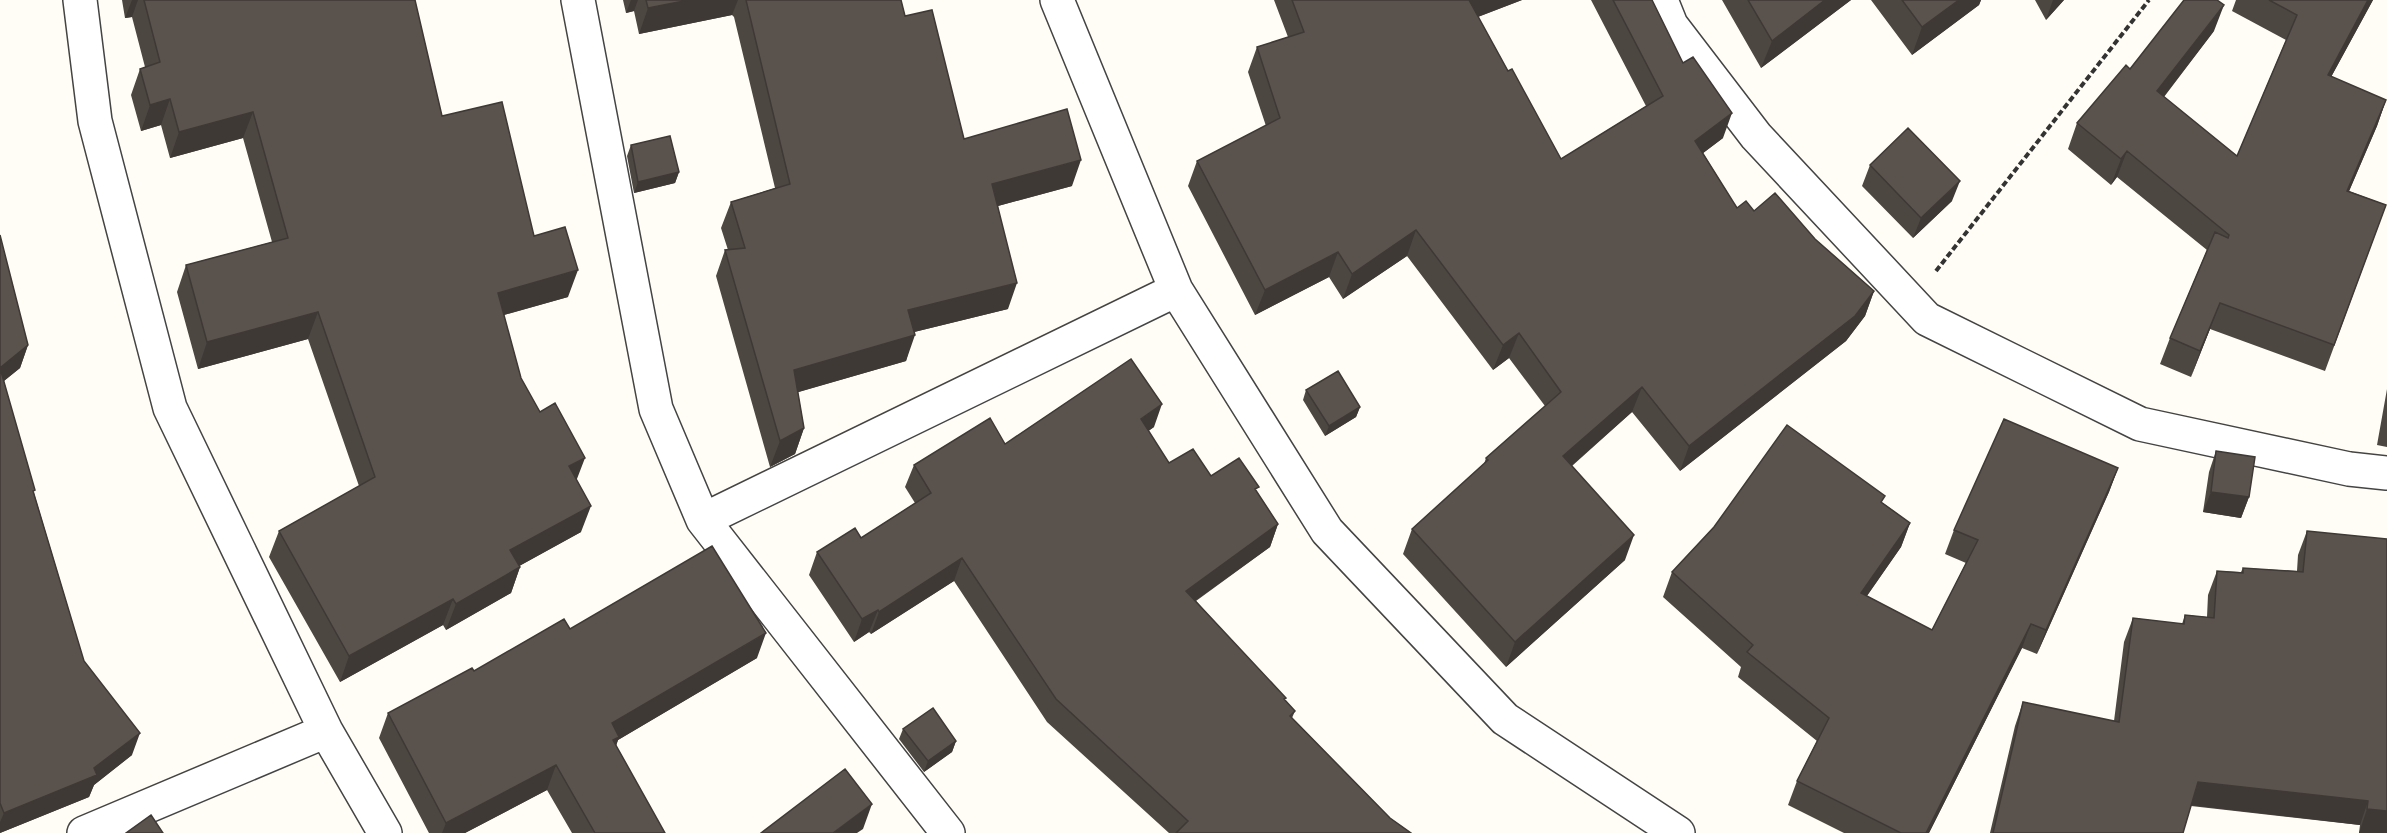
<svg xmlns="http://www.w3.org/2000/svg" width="2387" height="833" viewBox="0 0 2387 833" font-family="'Libre Baskerville',serif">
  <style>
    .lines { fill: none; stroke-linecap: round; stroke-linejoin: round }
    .street-casing { stroke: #444; stroke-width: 36 }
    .path { stroke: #333; stroke-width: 4; stroke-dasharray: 6 3; stroke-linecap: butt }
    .street { stroke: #fff; stroke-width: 33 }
    .wall { fill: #4d4742 }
    .shaded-wall { fill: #3f3936 }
    .building { fill: #5a524d; stroke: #3f3936; stroke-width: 1.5 }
  </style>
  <rect width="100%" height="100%" fill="#fffdf5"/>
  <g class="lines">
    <!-- street casing -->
    <g class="street-casing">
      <path id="street" d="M80,0L95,121L170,408L326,731L385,833
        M578,0L656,409L703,520L948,833
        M1057,0L1176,290L1327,531L1505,719L1678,833
        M1661,0L1671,25L1756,136L1927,319L2140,424L2349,469L2387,473
        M703,520L1176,290
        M84,833L326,731"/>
    </g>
    <!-- path -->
    <path class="path" d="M1936,271L2149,0"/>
    <!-- street -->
    <use href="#street" class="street"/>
  </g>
  <!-- wall -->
  <path class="wall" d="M122,0H415L442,116L534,236L568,297L504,315L521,378L577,480L581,532L519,566L520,567L511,593L446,630L443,625L340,682L269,557L279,531L359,486L308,339L198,369L177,292L186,265L272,242L243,138L170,158L161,125L141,131L131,95L140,69L145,67L132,17L125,18Z
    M623,0H901L905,16L964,139L1072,186L998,206L1008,309L914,332L906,361L798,392L804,428L795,454L770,467L716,276L725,250H728L721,228L731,202L775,188L734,17L732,15L639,34L634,11L626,13Z
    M1274,0H1522L1478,17L1508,71L1561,159L1646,106L1591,0H1652L1683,63L1723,138L1703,153L1737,208L1754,211L1815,239L1874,291L1865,316L1846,341L1680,471L1632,412L1572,466L1625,560L1506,667L1403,554L1412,529L1484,464L1486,458L1545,406L1509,358L1493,370L1407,256L1343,299L1329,277L1255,315L1188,186L1197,161L1266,126L1248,72L1257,47L1288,37Z
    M1722,0H1851L1761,68Z
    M1871,0H1981L1979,5L1912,55Z
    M2035,0H2064L2046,20Z
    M2236,0H2373L2331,77L2386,100L2377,126L2349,191L2386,205L2325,371L2210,329L2191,377L2160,364L2170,338L2207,250L2117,177L2111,185L2068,149L2077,123L2130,69L2214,31L2164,97L2237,156L2286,40L2232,11Z
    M631,145L679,172L675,183L634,193L627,156Z
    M1870,165L1952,201L1913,238L1862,186Z
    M0,235L28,345L20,368L4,381L34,493L84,661L132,755L94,785L89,797L0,833Z
    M2387,389V447L2377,445Z
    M1306,390L1360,407L1356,417L1325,436L1303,400Z
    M1154,427L1148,431L1169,463L1211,476L1257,492L1278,524L1270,547L1196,601L1295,711L1292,718L1390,818L1411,833H1169L1047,722L954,581L871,634L869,632L854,642L809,575L817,552L861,538L915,503L905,487L914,465L1005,444Z
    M2216,451L2249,497L2241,518L2203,512L2209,472Z
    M2118,468L2109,492L2037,654L2022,648L1929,833H1844L1788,805L1797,781L1817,741L1738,677L1741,667L1663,597L1672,572L1714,527L1883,503L1910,523L1901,547L1867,596L1932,630L1966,563L1945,554L1954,530Z
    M2307,531L2387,833H2359L2360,825L2191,806L2183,833H1990L2015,726L2023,702L2114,721L2124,642L2133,618L2182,624L2185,615L2207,617L2208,595L2217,571L2241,572L2243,568L2297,571L2298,555Z
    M570,629L757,658L618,740L616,746L665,833H572L547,790L465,833H429L379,738L388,713L474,671Z
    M903,729L956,741L952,752L924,772L899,739Z"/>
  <!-- shaded-wall -->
  <path class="shaded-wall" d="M132,0H138L132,17L125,18Z
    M631,0H638L634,11L626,13Z
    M689,0H738L732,15L639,34L648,8Z
    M1468,0H1522L1459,24Z
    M1825,0H1851L1761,68L1772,41Z
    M1959,0H1981L1979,5L1912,55L1922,27Z
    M2053,0H2064L2046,20Z
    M2368,0H2373L2318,101L2328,75Z
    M2224,5L2214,31L2148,117L2157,91Z
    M170,99L161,125L141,131L150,105Z
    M2386,100L2377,126L2338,217L2347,191Z
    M253,112L243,138L170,158L179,132Z
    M1732,113L1723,138L1686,166L1695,141Z
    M2127,151L2117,177L2111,185L2121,159Z
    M1081,160L1072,186L983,210L992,184Z
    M679,172L675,183L634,193L638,182Z
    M1960,181L1952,201L1913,238L1921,218Z
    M1416,230L1407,256L1343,299L1352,274Z
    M1338,252L1329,277L1255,315L1265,290Z
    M578,270L568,297L489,319L498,293Z
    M1017,283L1008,309L898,336L908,310Z
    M1874,291L1865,316L1846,341L1680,471L1689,446Z
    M2220,303L2210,329L2191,377L2200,351Z
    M318,312L308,339L198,369L207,342Z
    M1519,333L1509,358L1493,370L1503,345Z
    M915,335L906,361L785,396L794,370Z
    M28,345L20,368L0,384V368Z
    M1642,387L1632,412L1554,481L1563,456Z
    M1162,404L1154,427L1133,442L1141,419Z
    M1360,407L1356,417L1325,436L1329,426Z
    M804,428L795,454L770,467L780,441Z
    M585,458L575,484L569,466Z
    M2118,468L2109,492L2037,654L2046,630Z
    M2211,492L2249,497L2241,518L2203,512Z
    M591,506L581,532L501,576L510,550Z
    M1910,523L1901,547L1852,617L1861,593Z
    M1278,524L1270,547L1178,613L1186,591Z
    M1634,535L1625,560L1506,667L1515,642Z
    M962,558L954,581L871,634L879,612Z
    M520,567L511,593L446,630L456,604Z
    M453,599L443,625L340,682L349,656Z
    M878,610L869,632L854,642L862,619Z
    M2031,624L2022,648L1929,833H1926Z
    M766,633L757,658L618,740L610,762L612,723Z
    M140,733L132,755L94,785L89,797L0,833V822L4,813L94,768Z
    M956,741L952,752L924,772L928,761Z
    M556,765L547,790L465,833H442L446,823Z
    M2198,782L2368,801L2360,825L2189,805Z
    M872,804L863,829L857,833H833Z
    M2367,809L2387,811V833H2359Z"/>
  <!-- building -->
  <path class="building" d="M144,0H415L442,116L502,102L534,236L565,227L578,270L498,293L521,378L540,412L555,403L585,458L569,466L591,506L510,550L520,567L456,604L453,599L349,656L279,531L375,477L318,312L207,342L186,265L288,238L253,112L179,132L170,99L150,105L140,69L160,62Z
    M646,0H689L648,8Z
    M746,0H901L905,16L932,10L964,139L1067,109L1081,160L992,184L1017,283L908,310L915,335L794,370L804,428L780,441L725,250L745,248L731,202L790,184Z
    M1292,0H1469L1508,71L1512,69L1561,159L1663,96L1613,0H1652L1683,63L1693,57L1732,113L1695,141L1737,208L1746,201L1754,211L1775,193L1815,239L1874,291L1855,316L1689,446L1642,387L1563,456L1634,535L1515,642L1412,529L1488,460L1486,458L1561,392L1519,333L1503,345L1416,230L1352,274L1338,252L1265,290L1197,161L1280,118L1257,47L1304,32Z
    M1748,0H1825L1772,41Z
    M1902,0H1959L1922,27Z
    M2184,0H2217L2224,5L2157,91L2237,156L2297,15L2269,0H2368L2328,75L2386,100L2347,191L2386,205L2334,345L2220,303L2200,351L2170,338L2215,232L2228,238L2229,235L2127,151L2121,159L2077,123L2126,65L2130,69Z
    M1908,128L1960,181L1921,218L1870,165Z
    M670,136L679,172L638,182L631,145Z
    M0,235L28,345L0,368L35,490L33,491L84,661L140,733L94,768L97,775L4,813L0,803Z
    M1131,359L1162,404L1141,419L1169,463L1193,449L1211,476L1239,458L1259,487L1255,489L1278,524L1186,591L1286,698L1284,699L1295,711L1290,716L1390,818L1411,833H1176L1188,821L1056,699L962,558L879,612L878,610L862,619L817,552L855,528L861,538L931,493L914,465L990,418L1005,444Z
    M1338,371L1360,407L1329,426L1306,390Z
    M2004,419L2118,468L2046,630L2031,624L1926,833H1901L1797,781L1829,718L1747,652L1753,645L1672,572L1714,527L1787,425L1885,496L1881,502L1910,523L1861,593L1932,630L1978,540L1954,530Z
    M2216,451L2255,457L2249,497L2211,492Z
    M2307,531L2387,539V811L2367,809L2368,801L2198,782L2183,833H1993L2023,702L2119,722L2133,618L2184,624L2185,615L2214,618L2217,571L2243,573V568L2303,572Z
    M712,546L766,633L612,723L619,737L613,740L665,833H595L556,765L446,823L388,713L472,668L474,671L564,619L570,629Z
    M933,708L956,741L928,761L903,729Z
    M845,769L872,804L833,833H761Z
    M151,815L163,833H126Z"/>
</svg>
